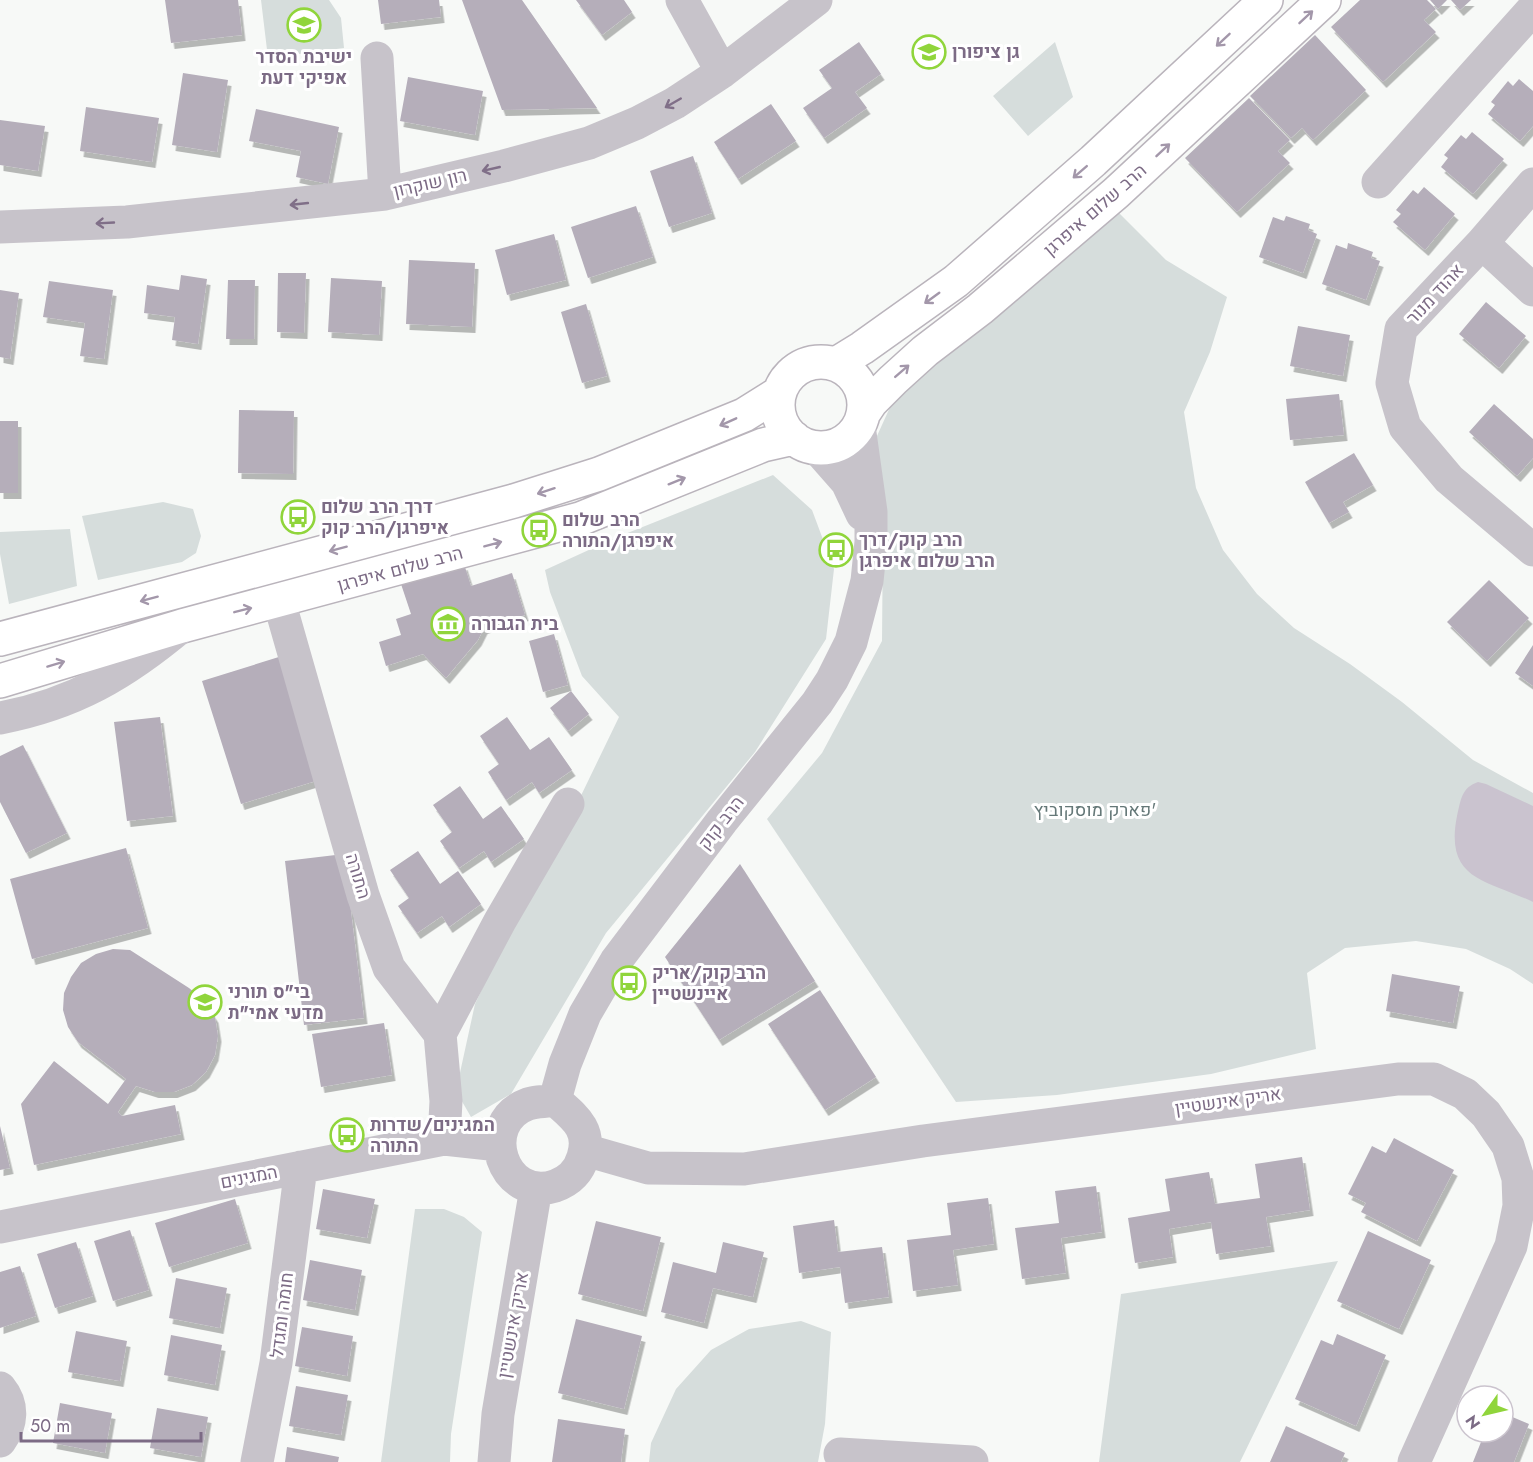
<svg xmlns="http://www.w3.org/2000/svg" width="1533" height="1462" viewBox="0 0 1533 1462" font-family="Jost,Heebo,sans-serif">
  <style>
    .green { fill: #d6dddc }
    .water { fill: #cac3cf }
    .building { fill: #b5aeba; filter: url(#shadow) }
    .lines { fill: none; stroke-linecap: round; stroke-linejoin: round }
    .major-casing { stroke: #bab4bc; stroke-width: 36 }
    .minor { stroke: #c7c3ca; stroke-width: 33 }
    .major { stroke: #fff; stroke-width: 33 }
    .oneway { stroke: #a397aa }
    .oneway2 { stroke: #806f88 }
    .labels { text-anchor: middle; stroke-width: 6; stroke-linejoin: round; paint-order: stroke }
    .poi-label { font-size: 18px; font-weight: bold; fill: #7c6b85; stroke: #fff; text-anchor: start }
    .street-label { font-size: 18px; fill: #7c6b85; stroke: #fff }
    .park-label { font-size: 18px; fill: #657878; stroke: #fff }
  </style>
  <defs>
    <filter id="shadow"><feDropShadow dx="3.5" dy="6" stdDeviation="0" flood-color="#0004"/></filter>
  </defs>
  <rect width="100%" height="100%" fill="#f7f9f7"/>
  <!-- green -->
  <path class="green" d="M261,0H329L341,18L344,48L268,58Z
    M1055,42L1073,97L1028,136L993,96Z
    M1119,213L1166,260L1227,297L1210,352L1184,412L1196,488L1223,550L1257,594L1294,628L1350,664L1402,702L1473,760L1533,793V984L1510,969L1466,949L1416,941L1345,948L1307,973L1316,1049L1211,1074L1057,1095L956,1102L767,819L822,753L882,641L883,527L872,447L896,394Z
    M773,475L812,510L834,569L826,639L755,752L606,933L511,1094L471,1117L456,1091L475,1004L508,934L575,808L619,717L582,676L550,592L545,570L615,538Z
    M163,502L193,509L201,536L196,553L182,562L98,580L82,516Z
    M70,529L77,586L9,604L0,554V532Z
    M444,1209L464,1217L482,1232L451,1434L450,1462H381L415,1209Z
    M1338,1261L1240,1462H1099L1121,1294Z
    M801,1321L831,1332L825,1424L818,1462H649L651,1443L676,1389L711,1350L749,1329Z"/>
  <!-- water -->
  <path class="water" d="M1478,782L1486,784L1533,806V902C1488,880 1444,881 1457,816C1461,800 1461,788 1478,782Z"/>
  <!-- building -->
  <path class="building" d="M165,0H238L242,35L171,43Z
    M378,0H439L441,17L381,24Z
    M462,0H522L597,108L502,110Z
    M576,0H624L632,12L602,35Z
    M1360,0H1427L1436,9L1424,20L1436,32L1383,82L1331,27Z
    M1430,0H1447L1438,9Z
    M1451,0H1471L1460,10Z
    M1315,35L1366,90L1313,140L1302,128L1291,138L1250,96Z
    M859,42L881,74L855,92L867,108L824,138L803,108L832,88L819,70Z
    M183,73L228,80L217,152L172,145Z
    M408,77L483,91L475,135L400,121Z
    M1519,79L1533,91V126L1520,141L1488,114L1495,105L1491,102L1508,81L1513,86Z
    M1249,98L1290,140L1278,151L1290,163L1237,212L1185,158Z
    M771,104L796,141L738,179L714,142Z
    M86,107L159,118L152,162L80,151Z
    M256,109L339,127L328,184L296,177L301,151L249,141Z
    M0,120L45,126L38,171L0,165Z
    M1472,132L1504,159L1473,194L1441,167L1448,158L1444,155L1461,135L1466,139Z
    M693,156L712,213L669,227L650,171Z
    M1424,187L1455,214L1425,250L1393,222L1401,214L1396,210L1413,190L1418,194Z
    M636,206L653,257L588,278L571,227Z
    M1286,216L1310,224L1308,230L1317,234L1303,273L1259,257L1273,217L1284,221Z
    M554,234L566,280L507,295L495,250Z
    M1348,243L1373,252L1371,258L1380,261L1366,300L1322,284L1336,245L1347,249Z
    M409,260L475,263L472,327L406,324Z
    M278,273H306L304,333L277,332Z
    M181,275L207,279L198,344L172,340L175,317L144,313L147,285L179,290Z
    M331,278L382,281L379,335L328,332Z
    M228,280H255L254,339H226Z
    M49,281L113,290L104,359L80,356L85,323L43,317Z
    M0,290L19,293L10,359L0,357Z
    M1486,302L1526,336L1499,368L1459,334Z
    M586,304L607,376L582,383L561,312Z
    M1298,326L1350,335L1343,376L1290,366Z
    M1339,394L1344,435L1290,440L1286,399Z
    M1494,404L1533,439V458L1517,476L1469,432Z
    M239,410L294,411L293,474L238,473Z
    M0,421H18V493H0Z
    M1354,453L1373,485L1343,502L1349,512L1329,523L1305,482Z
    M464,564L471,586L512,573L525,615L484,628L478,640L446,678L423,654L386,666L379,642L401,635L396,619L411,614L401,584Z
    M1489,580L1529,618L1487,661L1447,622Z
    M554,634L568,685L543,692L529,641Z
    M1533,645V686L1515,673Z
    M282,656L322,779L241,804L202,681Z
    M571,691L589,714L568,731L550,708Z
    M160,717L173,816L127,821L114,722Z
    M507,717L530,750L549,737L572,770L539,793L532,782L506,800L488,772L499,764L480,736Z
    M23,745L67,833L26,853L0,802V756Z
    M460,786L483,819L501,806L524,839L491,862L484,851L459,868L440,841L452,832L433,805Z
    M126,848L148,928L32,959L10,879Z
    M418,851L440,884L458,871L481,904L449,927L442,916L417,933L398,906L409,898L390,870Z
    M344,854L364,1018L304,1025L285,861Z
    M740,864L815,981L719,1040L665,957Z
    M113,949L130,950L189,988L204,1000L215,1017L218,1036L215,1055L206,1072L192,1085L174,1092H155L136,1086L118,1112L122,1116L175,1105L181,1134L34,1165L21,1104L54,1061L108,1104L126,1079L78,1042L68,1027L63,1010L64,993L71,977L81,963L96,954Z
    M1392,974L1460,986L1453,1023L1386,1011Z
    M820,990L876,1077L825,1110L768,1024Z
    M384,1023L392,1075L321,1087L312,1034Z
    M0,1126L10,1168L0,1170Z
    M1394,1138L1454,1170L1417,1241L1361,1212L1366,1203L1348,1194L1372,1146L1386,1153Z
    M1302,1157L1310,1210L1266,1217L1271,1246L1216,1254L1211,1222L1169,1229L1173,1257L1135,1263L1128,1218L1170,1211L1165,1179L1209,1172L1215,1204L1260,1198L1255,1164Z
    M1096,1186L1102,1232L1061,1238L1066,1273L1022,1279L1015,1228L1059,1223L1055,1191Z
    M323,1189L375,1199L367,1238L316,1229Z
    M988,1198L994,1244L953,1250L958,1285L913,1291L907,1240L951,1235L947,1203Z
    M235,1199L248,1243L169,1267L155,1223Z
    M834,1220L838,1252L882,1247L889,1297L845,1303L840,1267L799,1273L793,1226Z
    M596,1221L661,1237L643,1311L578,1294Z
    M130,1230L149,1290L113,1301L94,1241Z
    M1368,1231L1431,1260L1399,1329L1337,1301Z
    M76,1242L93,1296L55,1308L37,1254Z
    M723,1242L764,1252L753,1297L713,1288L704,1323L661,1312L673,1262L716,1273Z
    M310,1260L362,1270L355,1310L303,1300Z
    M20,1266L36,1316L0,1328V1272Z
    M176,1278L227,1288L220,1328L169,1318Z
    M576,1319L642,1336L624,1409L558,1393Z
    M302,1327L353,1336L347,1376L295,1366Z
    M76,1331L127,1341L120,1381L68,1372Z
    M1337,1334L1386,1355L1356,1426L1295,1399L1321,1340L1333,1345Z
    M171,1335L222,1345L215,1385L164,1375Z
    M296,1386L348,1395L341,1435L289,1426Z
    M60,1403L112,1413L105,1453L53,1443Z
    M157,1408L208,1417L201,1457L150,1448Z
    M1503,1413L1529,1424L1514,1462H1473L1485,1432H1503Z
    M558,1419L625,1429L621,1462H552Z
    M1286,1426L1345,1453L1341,1462H1270Z
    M287,1447L339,1457L338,1462H285Z"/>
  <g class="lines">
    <!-- major casing -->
    <g class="major-casing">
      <path id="major" d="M778 405a43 43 0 1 1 86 0a43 43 0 1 1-86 0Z
        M836,364L862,348L956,281L1093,161L1266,0
        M863,414L871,402L893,380L925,351L980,309L1116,193L1324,0
        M0,639L514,501L599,474L717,426L744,415L779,393
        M0,681L182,626L580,519L763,445L794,438"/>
    </g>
    <!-- minor -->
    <path class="minor" d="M682,0L722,72
      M377,58L385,194
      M1378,182L1533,9
      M1533,184L1482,243L1401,329L1392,383L1405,427L1449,479L1533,550
      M0,227L127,222L385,194L504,166L589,143L637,123L675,103L722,72L816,0
      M1482,243L1533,290
      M818,449L847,482L862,514
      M279,601L363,895L389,968L440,1034L446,1101L444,1139
      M0,718C74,704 125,674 182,626
      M440,1034L500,921L568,804
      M555,1100L565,1064L585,1014L616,961L722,821L817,703L832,680L851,642L867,581L871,542V512L859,426
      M555,1100C574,1117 592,1129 583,1157C579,1171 569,1181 555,1186C503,1203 476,1123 528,1104C537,1101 546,1102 555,1100Z
      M585,1150L648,1168L744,1169L923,1141L1299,1092L1398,1079H1434L1465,1094L1486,1114L1508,1146L1518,1178L1519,1206L1511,1246L1414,1462
      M0,1227L444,1139L499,1145
      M0,1388C14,1405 12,1424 0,1441
      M840,1454L972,1462
      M257,1462L276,1363L301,1167
      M494,1462L498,1414L536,1188"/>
    <!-- major -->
    <use href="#major" class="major"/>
  </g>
  <!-- one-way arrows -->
  <defs><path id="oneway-shaft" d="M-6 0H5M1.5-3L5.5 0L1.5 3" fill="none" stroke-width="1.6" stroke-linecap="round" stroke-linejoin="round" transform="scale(1.5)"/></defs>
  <g class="oneway">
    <use href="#oneway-shaft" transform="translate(1306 17) rotate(-43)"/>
    <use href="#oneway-shaft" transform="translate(1223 40) rotate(137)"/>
    <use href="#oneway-shaft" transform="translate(1163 150) rotate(-43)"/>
    <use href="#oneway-shaft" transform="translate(1080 172) rotate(139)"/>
    <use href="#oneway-shaft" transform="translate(932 298) rotate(144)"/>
    <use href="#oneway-shaft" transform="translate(902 371) rotate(-41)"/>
    <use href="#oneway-shaft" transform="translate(728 422) rotate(156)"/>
    <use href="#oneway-shaft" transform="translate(677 481) rotate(-22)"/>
    <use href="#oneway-shaft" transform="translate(546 491) rotate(162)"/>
    <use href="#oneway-shaft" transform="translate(493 544) rotate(-15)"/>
    <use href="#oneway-shaft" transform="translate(338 549) rotate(165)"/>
    <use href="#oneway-shaft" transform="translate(149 599) rotate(165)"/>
    <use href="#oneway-shaft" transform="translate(243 610) rotate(-14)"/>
    <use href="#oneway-shaft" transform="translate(56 664) rotate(-17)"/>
  </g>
  <g class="oneway2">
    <use href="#oneway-shaft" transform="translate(673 103) rotate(150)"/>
    <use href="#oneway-shaft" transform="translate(491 169) rotate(167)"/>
    <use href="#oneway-shaft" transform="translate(299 204) rotate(174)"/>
    <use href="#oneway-shaft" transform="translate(105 223) rotate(177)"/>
  </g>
  <!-- icons -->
  <defs>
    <g id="university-ring" transform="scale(1.725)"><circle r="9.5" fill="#fff" stroke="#90d53b" stroke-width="1.5"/><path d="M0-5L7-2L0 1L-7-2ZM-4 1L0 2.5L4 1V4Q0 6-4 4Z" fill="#90d53b"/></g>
    <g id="school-ring" transform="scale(1.725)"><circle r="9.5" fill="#fff" stroke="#90d53b" stroke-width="1.5"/><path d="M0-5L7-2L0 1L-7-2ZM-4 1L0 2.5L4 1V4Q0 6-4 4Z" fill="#90d53b"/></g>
    <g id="bus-ring" transform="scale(1.725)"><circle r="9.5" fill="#fff" stroke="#90d53b" stroke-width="1.5"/><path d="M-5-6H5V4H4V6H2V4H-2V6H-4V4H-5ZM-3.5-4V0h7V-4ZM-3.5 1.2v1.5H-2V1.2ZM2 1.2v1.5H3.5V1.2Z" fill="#90d53b"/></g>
    <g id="museum-ring" transform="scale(1.725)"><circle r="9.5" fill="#fff" stroke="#90d53b" stroke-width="1.5"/><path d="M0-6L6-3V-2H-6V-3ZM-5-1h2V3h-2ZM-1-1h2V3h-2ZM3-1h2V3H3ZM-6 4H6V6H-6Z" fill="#90d53b"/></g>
  </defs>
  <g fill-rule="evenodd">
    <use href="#university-ring" x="304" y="25"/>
    <use href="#school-ring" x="929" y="52"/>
    <use href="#bus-ring" x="298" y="517"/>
    <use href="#bus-ring" x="539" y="530"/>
    <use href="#bus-ring" x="836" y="550"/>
    <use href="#museum-ring" x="448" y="624"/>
    <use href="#bus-ring" x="629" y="983"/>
    <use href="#school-ring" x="205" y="1002"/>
    <use href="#bus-ring" x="347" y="1135"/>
  </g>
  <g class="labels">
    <!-- poi labels -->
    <g class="poi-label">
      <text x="952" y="58">גן ציפורן</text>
      <text x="304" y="63" text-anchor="middle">ישיבת הסדר<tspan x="304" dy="21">אפיקי דעת</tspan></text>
      <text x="321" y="513">דרך הרב שלום<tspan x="321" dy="21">איפרגן/הרב קוק</tspan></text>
      <text x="562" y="526">הרב שלום<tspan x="562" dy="21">איפרגן/התורה</tspan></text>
      <text x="859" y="546">הרב קוק/דרך<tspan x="859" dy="21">הרב שלום איפרגן</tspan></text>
      <text x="471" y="630">בית הגבורה</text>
      <text x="652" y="979">הרב קוק/אריק<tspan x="652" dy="21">איינשטיין</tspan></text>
      <text x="228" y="998">בי"ס תורני<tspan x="228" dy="21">מדעי אמי"ת</tspan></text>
      <text x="370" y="1131">המגינים/שדרות<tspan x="370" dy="21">התורה</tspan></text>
    </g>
    <!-- street labels -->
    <g class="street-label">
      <text transform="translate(430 183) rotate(-13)" y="6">רון שוקרון</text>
      <text transform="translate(1095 210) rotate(-41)" y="6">הרב שלום איפרגן</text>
      <text transform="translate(1435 294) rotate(-47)" y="6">אהוד מנור</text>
      <text transform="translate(400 569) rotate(-15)" y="6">הרב שלום איפרגן</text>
      <text transform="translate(721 823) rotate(-52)" y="6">הרב קוק</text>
      <text transform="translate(358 876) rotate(73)" y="6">התורה</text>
      <text transform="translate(1228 1101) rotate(-8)" y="6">אריק אינשטיין</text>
      <text transform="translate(249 1177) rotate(-11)" y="6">המגינים</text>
      <text transform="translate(282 1315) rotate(-83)" y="6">חומה ומגדל</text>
      <text transform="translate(513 1325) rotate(-80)" y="6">אריק אינשטיין</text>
    </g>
    <!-- park labels -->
    <g class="park-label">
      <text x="1095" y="816">פארק מוסקוביץ'</text>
    </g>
  </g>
  <!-- north arrow -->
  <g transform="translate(1485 1414) rotate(236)"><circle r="28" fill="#ffffff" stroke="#cbc4ce" stroke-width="1.5"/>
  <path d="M0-4.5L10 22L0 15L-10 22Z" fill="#90d53b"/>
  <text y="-9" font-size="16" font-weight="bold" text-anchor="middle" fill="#7c6b85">N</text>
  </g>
  <!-- scale -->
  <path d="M21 1432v9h180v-9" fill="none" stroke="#7c6b85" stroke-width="3"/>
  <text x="30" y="1432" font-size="18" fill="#7c6b85" stroke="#ffffff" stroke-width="4.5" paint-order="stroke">50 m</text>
</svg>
